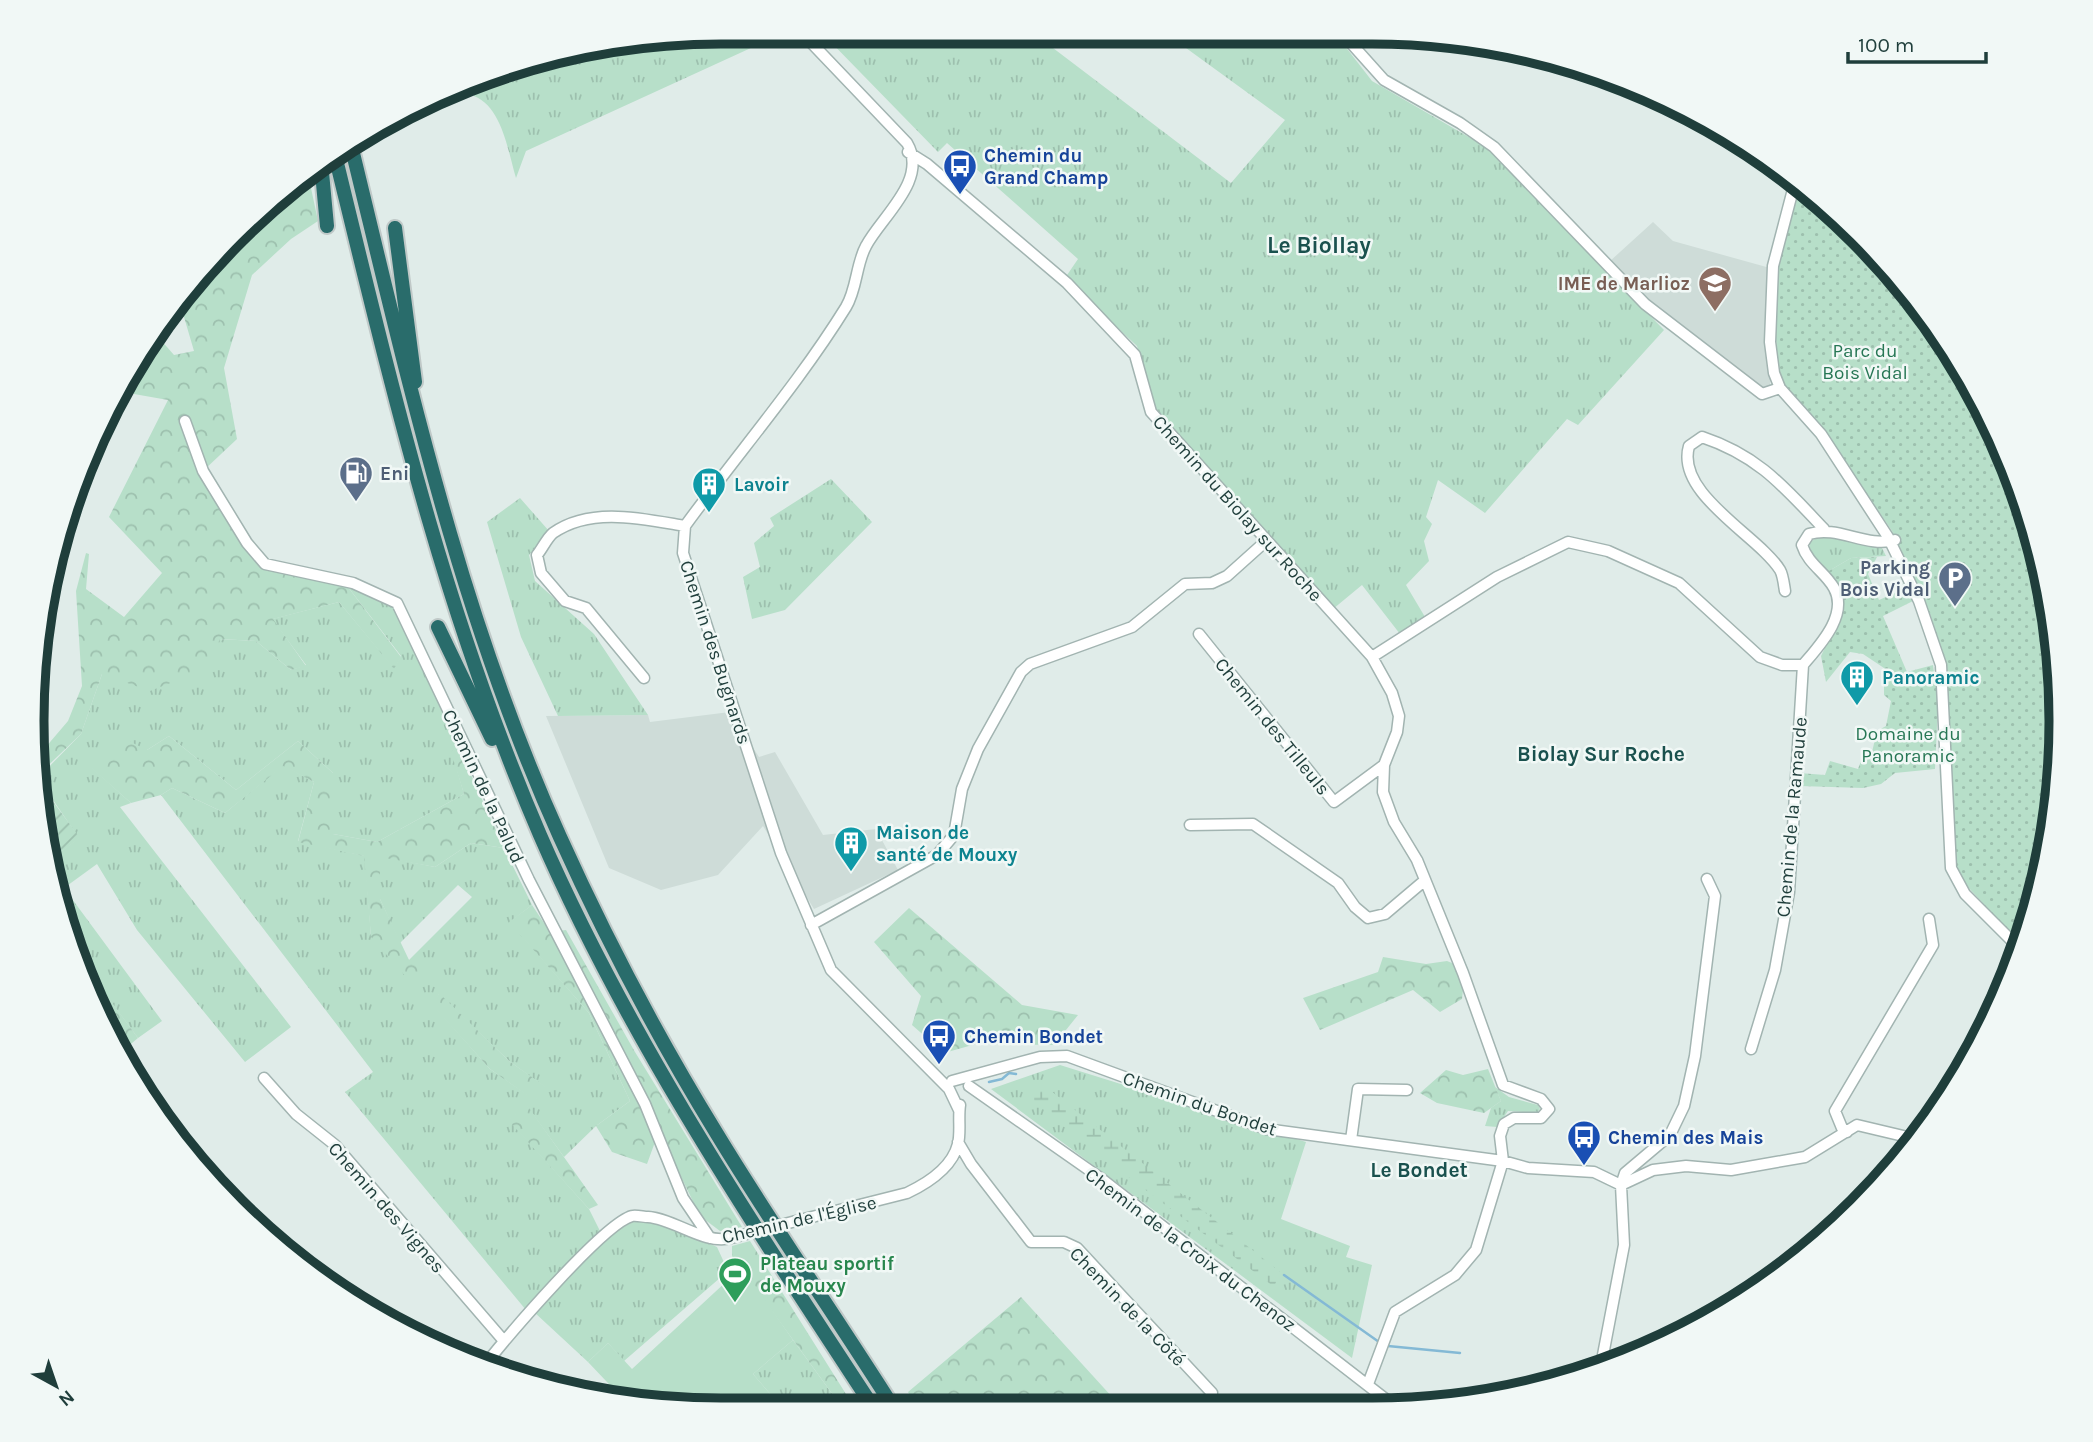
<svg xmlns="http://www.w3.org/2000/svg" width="2093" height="1442" viewBox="0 0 2093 1442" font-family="Karla,sans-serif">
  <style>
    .built { fill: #cedcd8 }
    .grass { fill: url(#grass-tufts); fill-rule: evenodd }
    .forest { fill: url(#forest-crowns) }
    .wetland { fill: url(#wetland-marsh) }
    .park { fill: url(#park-dots) }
    .garden { fill: url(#garden-furrows) }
    .pitch { fill: #b7dfc9 }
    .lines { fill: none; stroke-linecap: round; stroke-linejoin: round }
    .stream { stroke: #84b9d5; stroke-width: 2.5 }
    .minor-casing { stroke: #a2b4b1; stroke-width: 13 }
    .highway-casing { stroke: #c0c9c8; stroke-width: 18 }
    .minor { stroke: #fff; stroke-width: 10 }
    .highway { stroke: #296c6b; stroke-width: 14 }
    .minor-bridge-casing { stroke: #a2b4b1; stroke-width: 13; stroke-linecap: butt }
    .minor-bridge { stroke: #fff; stroke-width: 10 }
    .labels { text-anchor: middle; stroke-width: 5; stroke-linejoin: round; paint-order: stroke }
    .transit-label { font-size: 19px; font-weight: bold; fill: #164399; stroke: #f1f8f6; text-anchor: start }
    .education-label { font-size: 19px; font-weight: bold; fill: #785e54; stroke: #f1f8f6; text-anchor: end }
    .park-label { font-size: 19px; fill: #277755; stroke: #f1f8f6 }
    .service-label { font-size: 19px; font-weight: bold; fill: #4e5e75; stroke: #f1f8f6; text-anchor: start }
    .culture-label { font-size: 19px; font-weight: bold; fill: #0d838f; stroke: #f1f8f6; text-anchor: start }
    .street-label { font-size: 19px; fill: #1f3e3b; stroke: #f1f8f6 }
    .leisure-label { font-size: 19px; font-weight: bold; fill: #27864d; stroke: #f1f8f6; text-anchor: start }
    .neighbourhood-label { font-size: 21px; font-weight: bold; fill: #1a514e; stroke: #f1f8f6 }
    .quarter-label { font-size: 23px; font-weight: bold; fill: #1a514e; stroke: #f1f8f6 }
    .rim { fill: none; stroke: #1f3e3b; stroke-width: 9 }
  </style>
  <defs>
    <pattern id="grass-tufts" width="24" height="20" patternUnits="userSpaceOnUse" patternTransform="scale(1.75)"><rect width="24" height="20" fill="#b7dfc9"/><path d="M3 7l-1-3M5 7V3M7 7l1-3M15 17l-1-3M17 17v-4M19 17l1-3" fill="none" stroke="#9dc0ae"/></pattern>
    <pattern id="forest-crowns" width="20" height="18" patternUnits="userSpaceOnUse" patternTransform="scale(1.75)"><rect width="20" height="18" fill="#b7dfc9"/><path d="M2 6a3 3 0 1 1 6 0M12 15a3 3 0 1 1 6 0" fill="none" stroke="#9dc0ae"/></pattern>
    <pattern id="wetland-marsh" width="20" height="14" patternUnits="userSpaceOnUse" patternTransform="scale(1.75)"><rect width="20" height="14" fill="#b7dfc9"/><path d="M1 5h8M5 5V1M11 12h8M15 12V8" fill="none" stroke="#9dc0ae"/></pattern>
    <pattern id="park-dots" width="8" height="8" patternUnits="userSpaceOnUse" patternTransform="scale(1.75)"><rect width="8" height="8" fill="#b7dfc9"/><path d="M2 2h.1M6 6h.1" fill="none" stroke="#9dc0ae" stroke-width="1.8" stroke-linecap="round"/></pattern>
    <pattern id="garden-furrows" width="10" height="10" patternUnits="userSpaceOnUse" patternTransform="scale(1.75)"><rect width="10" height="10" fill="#b7dfc9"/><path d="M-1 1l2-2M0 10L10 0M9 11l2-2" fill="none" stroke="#9dc0ae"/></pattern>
  </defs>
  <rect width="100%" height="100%" fill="#e0ece9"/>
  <!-- built -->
  <path class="built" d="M1653,222L1673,241L1770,268V387L1760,389L1641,296L1609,262Z
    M730,712L759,757L775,752L823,835L876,829L898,870L814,909L763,826L718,875L661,890L609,868L546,716L648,715L650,722Z"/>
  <!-- grass -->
  <path class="grass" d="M721,32H786L526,151L516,178C508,151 502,107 474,96L469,80L542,55L670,38L672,45Z
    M821,32H1000L1013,44L1025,32H1063L1053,48L1231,183L1285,120L1164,32H1334L1372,81L1486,147L1664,330L1578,425L1567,419L1485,513L1438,480L1426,517L1432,524L1424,541L1429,561L1406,585L1425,617L1400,634L1362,585L1333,609L1152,404L1137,346L1065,278L1078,259L947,143L938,152Z
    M831,479L872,522L785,610L752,619L743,577L760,567L754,543L774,526L770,518Z
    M520,498L549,531L529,555L535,581L594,634L648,715L558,716L521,637L487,522Z
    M1822,536L1882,548L1886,556L1851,558L1827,572L1812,559L1809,542Z
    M348,587L391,605L403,624L458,746L452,752L464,794L377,842L333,834V773L298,741L236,790L169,736L147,750L90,766L131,803L120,807L291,1027L245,1062L137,930L97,864L64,888L162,1021L138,1038L99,986L91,992L47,862L79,838L38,778L81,734L102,674L219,639L256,641L291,670L306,665L272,619L339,602L394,668L401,656Z
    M283,765L314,782L298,841L365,856L371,937L409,960L472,897L458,885L400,943L380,899V856L435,867L471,843L504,848L532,905L510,922L589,1013L630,1101L596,1126L564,1157L527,1106L509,1120L589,1209L600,1231L526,1310L345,1092L373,1072L161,795L172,788L225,813ZM439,994L509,1061L545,1087L535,1100L490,1069L434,1006Z
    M1060,1065L1306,1142L1281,1219L1350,1246L1346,1257L1372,1265L1352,1358L991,1089Z
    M1495,1087L1509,1097L1538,1105L1540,1109L1537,1113L1508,1111L1497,1127L1485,1126L1491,1108L1501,1101Z
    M636,1220H657L717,1247L728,1271L624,1361L608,1343L588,1362L534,1312L608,1236Z
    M793,1340L844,1410H784L753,1374Z"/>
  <!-- forest -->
  <path class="forest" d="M308,174L318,221L291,239L252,275L224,368L237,439L203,471L265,564L348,587L401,657L394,669L339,602L273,619L306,666L291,670L256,641L220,639L206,669L150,691L102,674L81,734L35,778L33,762L68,721L82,686L76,591L86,553L89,554L86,589L124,617L162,573L109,517L168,400L134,394L128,374L153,331L174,355L194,351L184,317L172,306L202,267Z
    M169,736L236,790L298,741L333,773V834L377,842L464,794L451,752L458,746L504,848L471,843L435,867L380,857V899L409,960L424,966L413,985L371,937L364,856L298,842L314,782L283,766L225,813L172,788L161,795L131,803L89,766L123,738L147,750Z
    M532,905L550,932L566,930L635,1052L742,1227L720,1231L700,1216L659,1131L647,1164L612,1152L596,1126L630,1101L589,1013L509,922Z
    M909,908L1022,1005L1078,1015L1054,1045L976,1044L944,1053L912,1025L921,996L874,942Z
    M1383,957L1426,964L1447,961L1457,965L1464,981L1462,999L1440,1012L1413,990L1320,1030L1303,998L1378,972Z
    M99,985L138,1038L119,1054L103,1026L91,992Z
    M439,993L509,1061L546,1087L535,1101L490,1069L433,1006Z
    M1488,1069L1501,1101L1484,1113L1437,1103L1420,1093L1446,1070L1463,1075Z
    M527,1105L598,1205L589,1209L508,1120Z
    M750,1241L856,1410H844L732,1256V1246Z
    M1021,1297L1124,1410H918L908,1392Z"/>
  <!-- wetland -->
  <path class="wetland" d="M1046,1087L1284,1275L1273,1286L1131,1179L1026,1094Z"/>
  <!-- park -->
  <path class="park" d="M1797,185L1860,234L1946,338L2009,458L2048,587L2061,721L2048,856L2021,944L1966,885L1956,868L1946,665L1930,614L1892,531L1824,430L1791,394L1779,375L1773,302L1775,267Z
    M1877,557L1868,574L1879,600L1908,587L1913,601L1883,616L1907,672L1933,665L1938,704L1935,769L1895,773L1881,784L1863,788L1800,786L1799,773L1825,775L1830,761L1858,769L1861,761L1872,752L1877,731L1886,726L1891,701L1884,695V668L1863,654L1850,652L1826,682L1821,656L1844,609L1842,587L1827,572L1851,558Z"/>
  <!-- garden -->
  <path class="garden" d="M52,800L80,838L47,862L39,811Z"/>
  <!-- pitch -->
  <path class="pitch" d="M742,1267L793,1340L753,1374L784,1410H721L625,1401L588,1362L608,1343L632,1369Z"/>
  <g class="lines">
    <!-- stream -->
    <path class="stream" d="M989,1082L1002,1079L1009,1073L1016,1074
      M1284,1275L1379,1342
      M1388,1346L1460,1353"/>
    <!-- minor casing -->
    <g class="minor-casing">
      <path id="minor" d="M801,32L907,143C929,180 881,217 866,246C856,264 857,289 846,307C799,383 738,453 685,526L683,553L781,853L831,970L949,1089L959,1110
        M1341,32L1384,80L1460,123L1494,147L1645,304L1762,394L1780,388
        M908,152L927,164L1067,283L1135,355L1151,412L1372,657L1392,693L1399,716L1397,732L1384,765L1383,792L1394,822L1417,860L1463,973L1503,1085L1541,1099L1549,1109L1541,1118H1514L1504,1124L1500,1136L1503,1161L1528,1168L1594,1172L1621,1185L1625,1173L1670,1135L1684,1106L1695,1056L1715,896L1707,879
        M1796,178L1773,266L1770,342L1774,373L1780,388L1821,434L1888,537L1919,601L1941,665L1951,868L1965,894L2020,949
        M185,421L203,471L247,543L265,564L353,583L397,603L529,880L645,1104L683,1198L710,1238
        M1785,591C1784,585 1783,575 1780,570C1759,536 1675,494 1689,446L1702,437C1759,456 1784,487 1824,529
        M1199,634L1334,802L1384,765
        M1372,657L1497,577L1568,542L1608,551L1679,583L1760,657L1782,665H1803C1819,646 1849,615 1834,588C1825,572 1808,564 1802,545L1809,534C1838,525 1866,548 1895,540
        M644,678L586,608L565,601L541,573L537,555C542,549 547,538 553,533C591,506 644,519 685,526
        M1190,825L1253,824L1338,883L1355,907L1368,918L1385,914L1424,881
        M811,925L937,855L954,835L962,789L978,749L1021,672L1030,664L1132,627L1185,584L1212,583L1227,576L1266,541
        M1751,1049L1775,970L1789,892L1803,665
        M264,1078L296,1114L335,1145L504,1341
        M952,1081L1040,1057L1067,1056L1266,1129L1503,1161L1476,1250L1455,1275L1395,1312L1368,1384
        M969,1086L1099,1177L1397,1408
        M1847,1132L1842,1128L1835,1111L1933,945L1929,919
        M1351,1140L1358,1089L1407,1090
        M958,1142L971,1164L1031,1242H1064L1077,1248L1212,1393
        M796,1221L907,1193C928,1183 952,1168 958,1144C961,1132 958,1118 960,1105
        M1605,1364L1603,1355L1624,1245L1621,1185L1653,1170L1686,1166L1731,1170L1805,1157L1857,1125L1916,1139
        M484,1366C506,1338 603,1224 632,1216C636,1215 644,1217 648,1217C675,1219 704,1245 731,1238"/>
    </g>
    <!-- highway casing -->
    <g class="highway-casing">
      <path id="highway" d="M350,141C408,378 459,614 560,837C606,939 658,1038 717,1134C774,1228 837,1318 895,1410
        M334,151C392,388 443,610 540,835C629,1040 753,1224 875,1410
        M321,162L327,226
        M395,228L415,382
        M438,627L492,739"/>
    </g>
    <!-- minor -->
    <use href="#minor" class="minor"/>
    <!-- highway -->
    <use href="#highway" class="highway"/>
    <!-- minor-bridge casing -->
    <g class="minor-bridge-casing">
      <path id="minor-bridge" d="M731,1238L796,1221"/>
    </g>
    <!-- minor-bridge -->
    <use href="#minor-bridge" class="minor-bridge"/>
  </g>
  <!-- icons -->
  <defs>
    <g id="bus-pin" transform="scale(1.75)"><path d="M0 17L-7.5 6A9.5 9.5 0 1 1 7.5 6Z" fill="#1a4fb4" stroke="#f1f8f6"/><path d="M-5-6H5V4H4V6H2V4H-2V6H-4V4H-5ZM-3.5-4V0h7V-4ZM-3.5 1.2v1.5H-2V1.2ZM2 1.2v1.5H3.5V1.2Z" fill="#fff"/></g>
    <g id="school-pin" transform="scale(1.75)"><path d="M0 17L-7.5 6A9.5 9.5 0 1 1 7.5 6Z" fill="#8d6e63" stroke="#f1f8f6"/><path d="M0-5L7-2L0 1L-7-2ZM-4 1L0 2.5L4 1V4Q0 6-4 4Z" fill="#fff"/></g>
    <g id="fuel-pin" transform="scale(1.75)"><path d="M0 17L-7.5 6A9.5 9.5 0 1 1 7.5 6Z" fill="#5c6f8a" stroke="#f1f8f6"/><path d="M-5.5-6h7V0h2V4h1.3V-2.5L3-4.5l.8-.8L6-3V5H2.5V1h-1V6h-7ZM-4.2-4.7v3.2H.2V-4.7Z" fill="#fff"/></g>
    <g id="building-pin" transform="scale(1.75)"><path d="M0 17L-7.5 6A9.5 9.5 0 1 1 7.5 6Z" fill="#0f9aa8" stroke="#f1f8f6"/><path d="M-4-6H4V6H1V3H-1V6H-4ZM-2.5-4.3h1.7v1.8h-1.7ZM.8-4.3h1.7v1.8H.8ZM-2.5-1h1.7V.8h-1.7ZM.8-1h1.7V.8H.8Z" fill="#fff"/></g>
    <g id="parking-pin" transform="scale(1.75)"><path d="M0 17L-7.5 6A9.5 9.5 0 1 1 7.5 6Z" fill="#5c6f8a" stroke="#f1f8f6"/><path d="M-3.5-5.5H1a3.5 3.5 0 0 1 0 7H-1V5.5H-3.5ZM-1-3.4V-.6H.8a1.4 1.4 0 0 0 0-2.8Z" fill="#fff"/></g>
    <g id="stadium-pin" transform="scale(1.75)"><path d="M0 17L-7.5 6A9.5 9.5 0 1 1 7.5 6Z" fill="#2e9e5b" stroke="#f1f8f6"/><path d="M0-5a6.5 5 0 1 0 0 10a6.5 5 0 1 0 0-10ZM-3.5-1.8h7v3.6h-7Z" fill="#fff"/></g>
  </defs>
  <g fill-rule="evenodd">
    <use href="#bus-pin" x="960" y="166"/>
    <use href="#school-pin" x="1715" y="283"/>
    <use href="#fuel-pin" x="356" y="473"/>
    <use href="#building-pin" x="709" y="484"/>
    <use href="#parking-pin" x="1955" y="578"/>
    <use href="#building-pin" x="1857" y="677"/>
    <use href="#building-pin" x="851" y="843"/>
    <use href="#bus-pin" x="939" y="1036"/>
    <use href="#bus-pin" x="1584" y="1137"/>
    <use href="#stadium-pin" x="735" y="1274"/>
  </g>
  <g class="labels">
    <!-- transit labels -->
    <g class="transit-label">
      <text x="984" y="162">Chemin du<tspan x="984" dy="22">Grand Champ</tspan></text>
      <text x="964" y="1043">Chemin Bondet</text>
      <text x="1608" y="1144">Chemin des Mais</text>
    </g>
    <!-- education labels -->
    <g class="education-label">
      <text x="1690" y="290">IME de Marlioz</text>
    </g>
    <!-- park labels -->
    <g class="park-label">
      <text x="1865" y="357">Parc du<tspan x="1865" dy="22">Bois Vidal</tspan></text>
      <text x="1908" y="740">Domaine du<tspan x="1908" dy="22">Panoramic</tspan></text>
    </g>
    <!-- service labels -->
    <g class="service-label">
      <text x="380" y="480">Eni</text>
      <text x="1930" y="574" text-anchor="end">Parking<tspan x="1930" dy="22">Bois Vidal</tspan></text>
    </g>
    <!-- culture labels -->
    <g class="culture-label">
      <text x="734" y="491">Lavoir</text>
      <text x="1882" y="684">Panoramic</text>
      <text x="876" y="839">Maison de<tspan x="876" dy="22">santé de Mouxy</tspan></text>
    </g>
    <!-- street labels -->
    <g class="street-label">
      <text transform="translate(1238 508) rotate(48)" y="7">Chemin du Biolay sur Roche</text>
      <text transform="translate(716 652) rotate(72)" y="7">Chemin des Bugnards</text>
      <text transform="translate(1273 726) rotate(51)" y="7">Chemin des Tilleuls</text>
      <text transform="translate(484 786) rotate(65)" y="7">Chemin de la Palud</text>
      <text transform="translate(1791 817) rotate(-85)" y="7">Chemin de la Ramaude</text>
      <text transform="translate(1200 1103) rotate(19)" y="7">Chemin du Bondet</text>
      <text transform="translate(387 1207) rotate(49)" y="7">Chemin des Vignes</text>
      <text transform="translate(799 1219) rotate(-13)" y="7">Chemin de l'Église</text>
      <text transform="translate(1191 1249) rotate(37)" y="7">Chemin de la Croix du Chenoz</text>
      <text transform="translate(1128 1306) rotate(46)" y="7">Chemin de la Côté</text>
    </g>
    <!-- leisure labels -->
    <g class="leisure-label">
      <text x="760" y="1270">Plateau sportif<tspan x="760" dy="22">de Mouxy</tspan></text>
    </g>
    <!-- neighbourhood labels -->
    <g class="neighbourhood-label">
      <text x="1601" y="761">Biolay Sur Roche</text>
      <text x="1419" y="1177">Le Bondet</text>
    </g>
    <!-- quarter labels -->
    <g class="quarter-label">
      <text x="1319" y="253">Le Biollay</text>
    </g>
  </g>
  <!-- crop -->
  <path d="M0 0H2093V1442H0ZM721 44H1372A677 677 0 0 1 2049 721V721A677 677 0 0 1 1372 1398H721A677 677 0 0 1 44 721V721A677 677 0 0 1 721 44Z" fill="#f1f8f6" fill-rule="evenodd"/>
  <path class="rim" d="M721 44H1372A677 677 0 0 1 2049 721V721A677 677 0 0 1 1372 1398H721A677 677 0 0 1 44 721V721A677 677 0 0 1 721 44Z"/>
  <!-- north arrow -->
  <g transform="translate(56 1386) rotate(140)" stroke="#f1f8f6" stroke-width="5" paint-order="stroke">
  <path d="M0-5L12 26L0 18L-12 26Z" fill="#1f3e3b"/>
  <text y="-10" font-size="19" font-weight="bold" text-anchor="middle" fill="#1f3e3b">N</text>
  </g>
  <!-- scale -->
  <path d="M1848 52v10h138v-10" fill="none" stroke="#1f3e3b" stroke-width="3.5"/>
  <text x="1858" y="52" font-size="21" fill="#1f3e3b" stroke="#f1f8f6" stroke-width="5" paint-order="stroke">100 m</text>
</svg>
